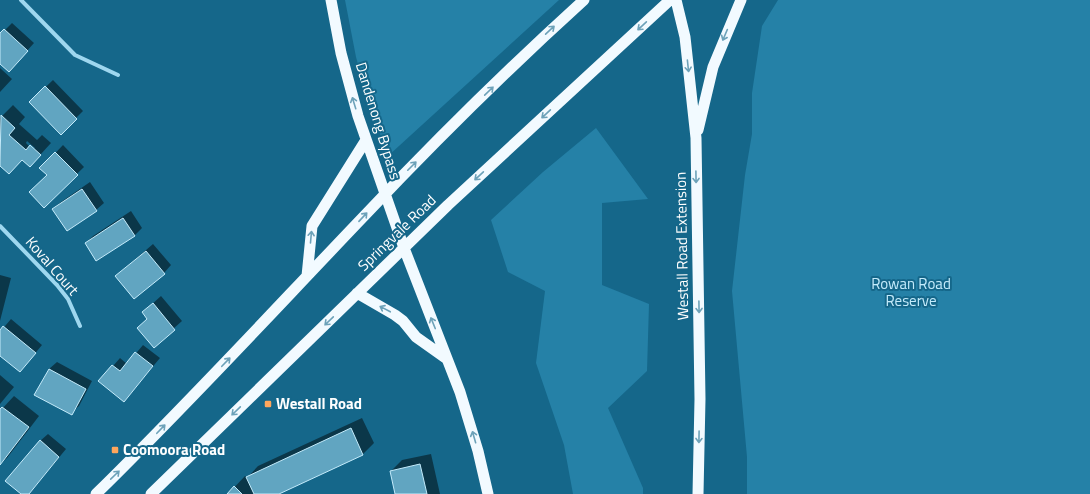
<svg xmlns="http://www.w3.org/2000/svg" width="1090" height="494" viewBox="0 0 1090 494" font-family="'Titillium Web',sans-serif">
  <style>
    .green { fill: #2581a7 }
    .shadow { fill: #0007; fill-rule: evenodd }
    .building { fill: #61a5c1; stroke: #c4ebfb }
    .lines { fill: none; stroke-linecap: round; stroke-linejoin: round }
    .minor { stroke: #9ed7ef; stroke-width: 4 }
    .trunk { stroke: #f2faff; stroke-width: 11 }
    .oneway { stroke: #6da2b9 }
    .poi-dot { fill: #ffa65c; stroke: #15678a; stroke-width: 1.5 }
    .labels { text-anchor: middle; stroke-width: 4; stroke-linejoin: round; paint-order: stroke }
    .street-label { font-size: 15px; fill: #fff; stroke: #15678a }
    .park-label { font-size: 15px; fill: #c4ebfb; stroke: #15678a }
    .poi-label { font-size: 15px; font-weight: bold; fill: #fff; stroke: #15678a; text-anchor: start }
  </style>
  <rect width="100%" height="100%" fill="#15678a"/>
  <!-- green -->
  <path class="green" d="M345,0H559L388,156L368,100L356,57Z
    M778,0H1090V494H747V457L732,291L745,175L752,134V93L762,26Z
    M596,128L648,199L602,203V285L649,304L647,371L608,408L643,488V494H573L564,445L536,363L545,291L508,272L491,220L543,172Z"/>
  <!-- shadow -->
  <path class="shadow" d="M12,23L34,43L16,63H0V35Z
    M0,68L12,79L0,92Z
    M53,80L83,111L61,133L30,102Z
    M13,105L25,117L19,124L37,140L42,135L51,143L30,166L22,159L9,173L0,165V118ZM27,141L35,148L33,150L26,143Z
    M63,145L84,167L44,206L48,175L41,168Z
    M90,182L104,203L96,210L53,209L61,202Z
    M131,211L142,228L135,235L97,260L86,243L93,236Z
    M153,244L171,265L164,273L116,276Z
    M0,275L11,278L0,321Z
    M161,296L182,321L154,346L148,319L151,305Z
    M11,319L42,345L27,363L0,355V332Z
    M143,345L160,358L124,401L100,381L120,358L127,364Z
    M57,362L92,381L79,406L71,413L36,394L49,369Z
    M0,375L14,387L0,404Z
    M14,396L39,416L7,458L0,464V411Z
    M362,418L374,443L363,454L277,494H228L245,476L247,478L258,466Z
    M48,434L66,449L33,489L28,494H22L40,441Z
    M431,454L440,494H396L391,471L402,460Z"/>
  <!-- building -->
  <path class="building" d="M4,29L28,51L9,72L0,64V33Z
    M45,86L77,119L61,135L29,102Z
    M1,115L15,128L9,135L26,150L30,145L41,155L30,167L22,160L9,174L0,166Z
    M55,152L78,175L44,208L29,192L47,175L39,168Z
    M82,189L97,211L67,231L52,209Z
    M123,218L135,236L96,261L85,243Z
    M146,251L165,274L134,299L115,276Z
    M153,303L175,330L154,348L137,328L147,319L142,312Z
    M3,326L36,353L20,372L0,356V330Z
    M135,352L153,366L124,402L98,381L112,365L120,371Z
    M49,369L86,389L72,415L34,395Z
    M2,407L29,427L0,465V409Z
    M351,428L363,455L279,494H254L246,477Z
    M40,440L59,457L29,494H21L5,481Z
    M420,464L427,494H395L390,471Z
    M234,486L242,494H227Z"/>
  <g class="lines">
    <!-- minor -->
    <path class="minor" d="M21,0L75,55L118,75
      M0,226L57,285L68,299L80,326"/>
    <!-- trunk -->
    <path class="trunk" d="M331,0L341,53L358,116L404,248L460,392L478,451L488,494
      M676,0L685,37L696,138L700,399L698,494
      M698,130L713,67L741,0
      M307,276L312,226L366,140
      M357,293L395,315L403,321L416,337L447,359
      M96,494C189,403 277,307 367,213C437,139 509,68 584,0
      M151,494L448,205L670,0"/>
  </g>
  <!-- one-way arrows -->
  <defs><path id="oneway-shaft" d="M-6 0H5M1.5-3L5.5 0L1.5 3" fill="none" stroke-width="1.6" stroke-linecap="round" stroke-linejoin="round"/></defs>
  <g class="oneway">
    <use href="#oneway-shaft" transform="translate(642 26) rotate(137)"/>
    <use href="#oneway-shaft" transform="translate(550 30) rotate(-43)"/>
    <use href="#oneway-shaft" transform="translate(725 35) rotate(113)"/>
    <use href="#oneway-shaft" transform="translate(688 66) rotate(84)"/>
    <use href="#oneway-shaft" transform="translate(489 91) rotate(-44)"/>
    <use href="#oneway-shaft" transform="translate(354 103) rotate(-107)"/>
    <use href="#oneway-shaft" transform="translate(546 114) rotate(137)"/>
    <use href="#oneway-shaft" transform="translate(412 166) rotate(-45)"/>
    <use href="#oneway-shaft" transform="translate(479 176) rotate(137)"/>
    <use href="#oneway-shaft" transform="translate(696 177) rotate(89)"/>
    <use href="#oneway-shaft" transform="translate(363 217) rotate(-47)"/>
    <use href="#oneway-shaft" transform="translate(311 237) rotate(-85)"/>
    <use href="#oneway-shaft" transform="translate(699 307) rotate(89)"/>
    <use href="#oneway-shaft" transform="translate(385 309) rotate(-152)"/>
    <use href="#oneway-shaft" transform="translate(329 321) rotate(136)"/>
    <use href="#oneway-shaft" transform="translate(433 323) rotate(-112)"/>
    <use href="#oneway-shaft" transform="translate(226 362) rotate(-46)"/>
    <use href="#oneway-shaft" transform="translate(236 411) rotate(136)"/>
    <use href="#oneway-shaft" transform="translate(161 429) rotate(-46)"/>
    <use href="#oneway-shaft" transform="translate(474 437) rotate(-106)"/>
    <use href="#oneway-shaft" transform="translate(699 437) rotate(91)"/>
    <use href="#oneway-shaft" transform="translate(115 475) rotate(-44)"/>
  </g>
  <!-- markers -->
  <g class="poi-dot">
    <rect x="264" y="400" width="8" height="8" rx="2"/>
    <rect x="111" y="446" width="8" height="8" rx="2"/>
  </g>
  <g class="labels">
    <!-- street labels -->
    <g class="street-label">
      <text transform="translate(378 121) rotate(73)" y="5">Dandenong Bypass</text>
      <text transform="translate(397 233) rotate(-44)" y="5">Springvale Road</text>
      <text transform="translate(682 246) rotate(-91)" y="5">Westall Road Extension</text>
      <text transform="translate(52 266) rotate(49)" y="5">Koval Court</text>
    </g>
    <!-- park labels -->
    <g class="park-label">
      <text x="911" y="289">Rowan Road<tspan x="911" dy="17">Reserve</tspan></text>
    </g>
    <!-- poi labels -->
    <g class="poi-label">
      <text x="276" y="409">Westall Road</text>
      <text x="123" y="455">Coomoora Road</text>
    </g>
  </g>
</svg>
